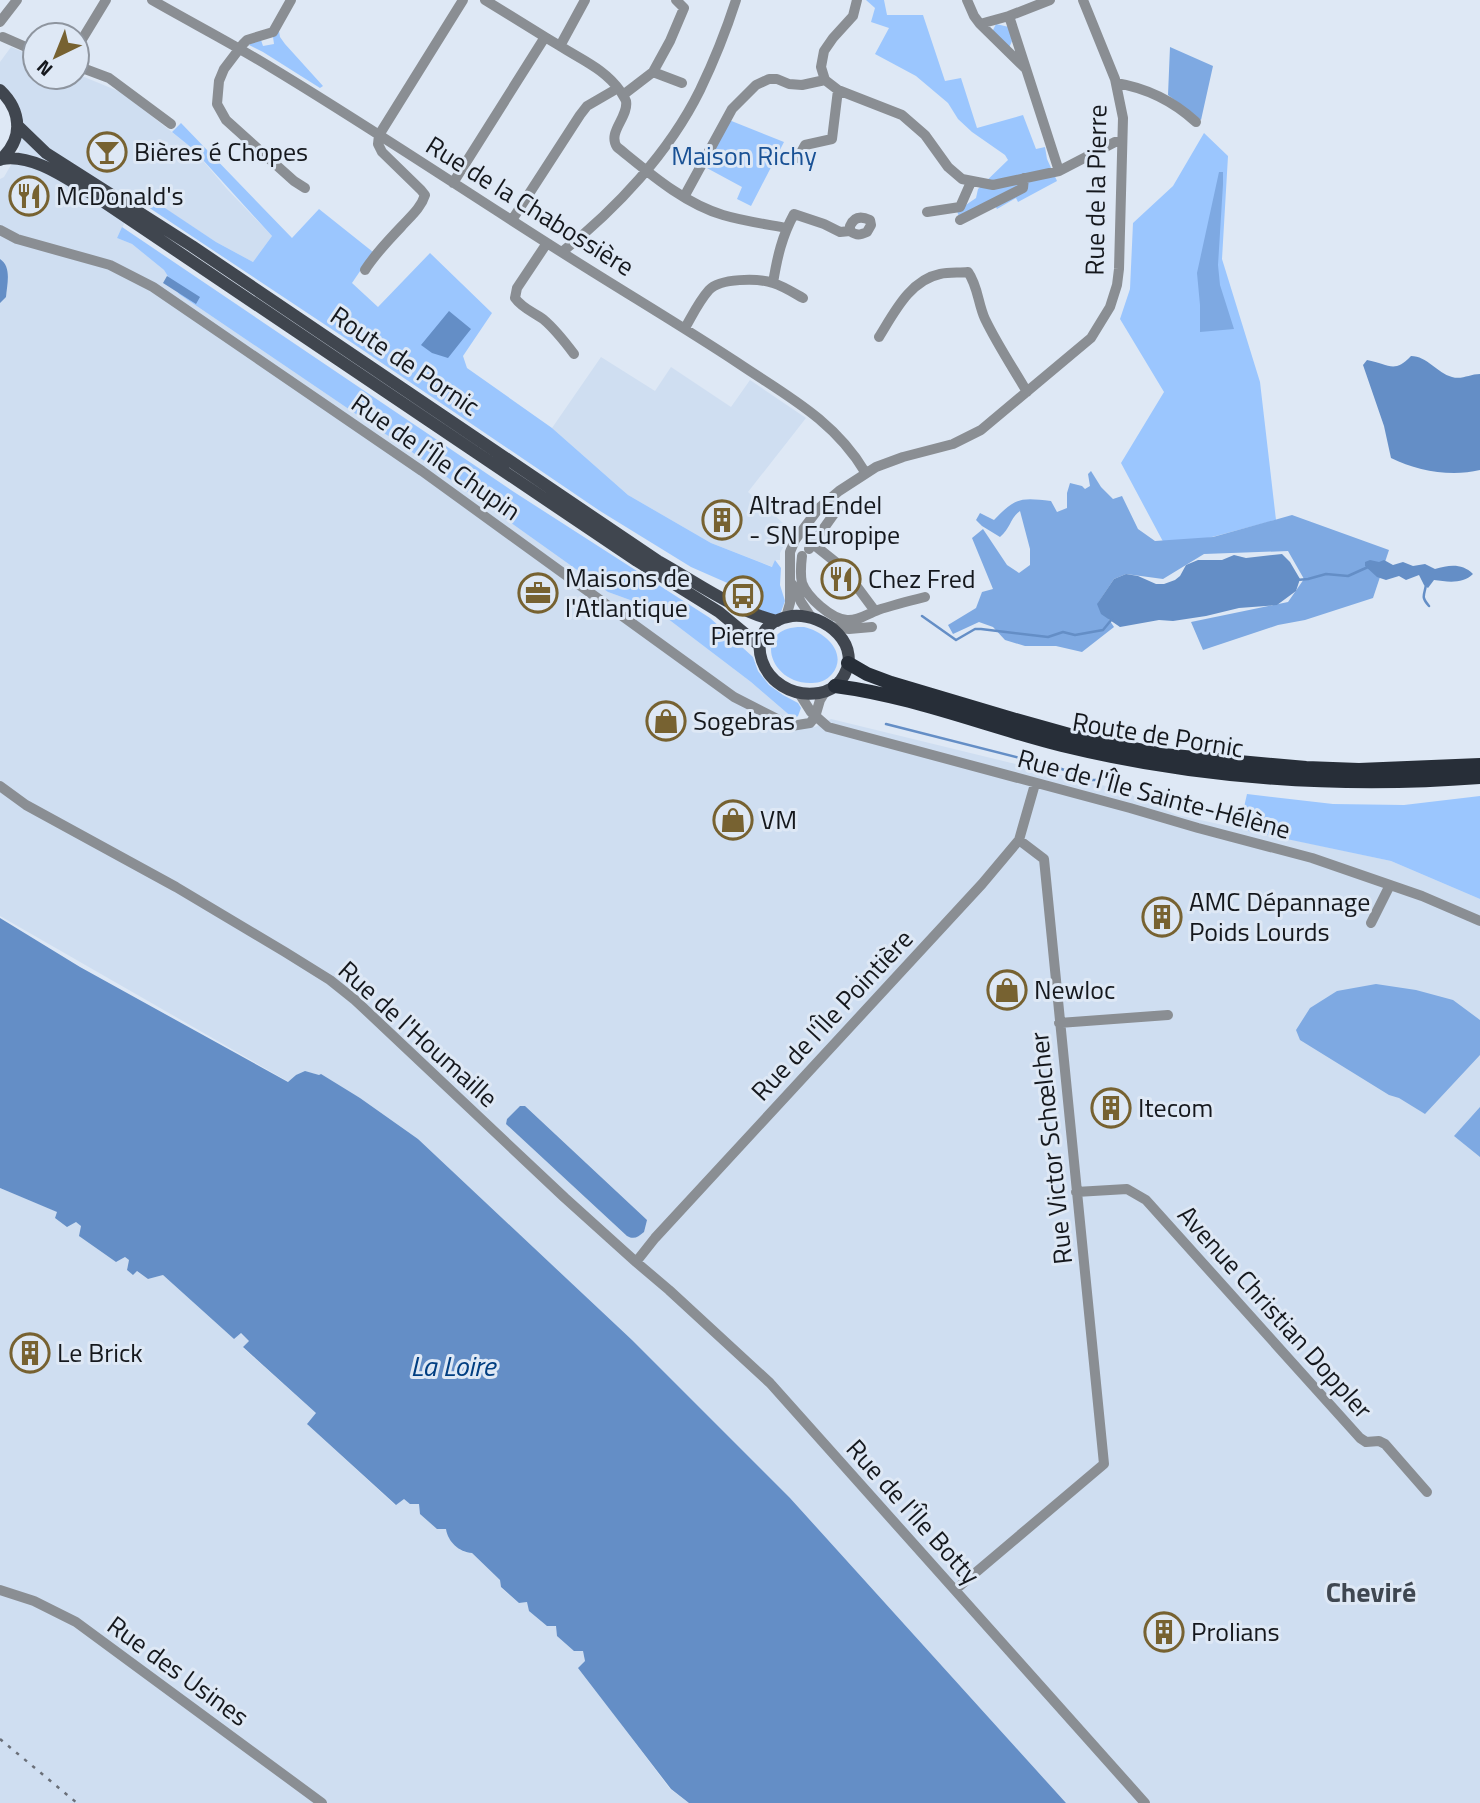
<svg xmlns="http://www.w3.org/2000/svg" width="1480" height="1803" viewBox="0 0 1480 1803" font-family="'Titillium Web',sans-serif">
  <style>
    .built { fill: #cfdef1 }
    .green { fill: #9bc6fe }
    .forest { fill: #7ea9e2 }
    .water { fill: #648ec6 }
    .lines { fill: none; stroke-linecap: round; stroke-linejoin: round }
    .stream { stroke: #648ec6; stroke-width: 2.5 }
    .minor { stroke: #8a8e93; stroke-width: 10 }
    .major { stroke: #40464f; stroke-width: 12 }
    .highway { stroke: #272e38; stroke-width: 14 }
    .rail { stroke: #6a6f78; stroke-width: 2.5; stroke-dasharray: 3.5 7; stroke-linecap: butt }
    .labels { text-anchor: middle; stroke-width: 6; stroke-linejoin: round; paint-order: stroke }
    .poi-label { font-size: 26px; fill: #15181d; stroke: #dee8f5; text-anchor: start }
    .park-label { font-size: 26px; fill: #195195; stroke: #dee8f5 }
    .street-label { font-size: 26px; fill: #15181d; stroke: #dee8f5 }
    .water-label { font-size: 28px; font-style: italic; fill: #003e81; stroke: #dee8f5 }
    .neighbourhood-label { font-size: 28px; font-weight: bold; fill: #3f4751; stroke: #dee8f5 }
  </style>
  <rect width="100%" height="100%" fill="#dee8f5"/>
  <!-- built -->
  <path class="built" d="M11,47L35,57V77H77V74L123,93L193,149L227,189L272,236L253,262L216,242L140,192L117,238L132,244L164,270L179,294L409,450L608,592L655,609L751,682L794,719L815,727L831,719L1118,789L1177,815L1391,861L1480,899V1803H1066L790,1498L632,1340L418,1139L360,1098L313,1073L296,1075L289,1082L0,916V179L4,177L19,151L21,136L22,114L13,95L0,85V62Z
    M601,357L655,391L671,367L731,407L750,380L806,418L748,492L792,531L780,553V560H775L773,567L711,543L628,495L552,428Z
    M0,1188L58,1212L76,1222L81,1225L80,1236L116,1262L125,1257L129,1260L127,1270L132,1274L136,1271L148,1279L163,1275L234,1339L240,1333L249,1341L243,1348L316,1413L308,1425L395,1505L404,1498L419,1504L446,1528L464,1552L472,1553L500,1580L501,1588L519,1603L527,1602L583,1650L585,1661L579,1668L670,1789L689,1803H0Z"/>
  <!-- green -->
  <path class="green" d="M866,0H884L887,15H923L945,81L961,78L977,128L1023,115L1036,149L1045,147L1047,159L1057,181L1018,202L1016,198L997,209L992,201L959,217L957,211L976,198L978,189L1008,160L1005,155L972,132L958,119L948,103L916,76L875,54L889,28L871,22L875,8Z
    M996,24L1009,27L1012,41L1009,48L992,32Z
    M279,31L280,37L285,44L323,86L320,88L263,52L249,45L251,43L261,40L263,46L274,44L273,37Z
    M729,120L784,142L751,206L737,199L742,187L705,167Z
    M181,123L292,238L319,209L373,252L352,283L378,307L430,253L492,313L463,356L467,368L552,428L628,495L711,543L772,567L775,560L781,568L780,585L785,601L781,612L776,615L763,613L732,585L691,567L600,511L342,336L136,199L141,192L216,242L253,262L272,236L193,149L172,132Z
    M1204,133L1228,156L1222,259L1260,382L1276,520L1167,549L1121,463L1164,392L1120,319L1130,289L1133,223L1173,186Z
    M122,227L514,492L710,618L753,657L758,671L769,685L783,695L798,703L801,708L798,716L794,719L751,682L655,609L608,592L409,450L179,294L164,270L132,244L117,238Z
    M804,627C824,631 849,653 832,674C827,680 820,683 812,683C768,685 751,625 804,627Z
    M1247,794L1333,804L1404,805L1480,796V899L1391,861L1239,829Z"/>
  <!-- forest -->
  <path class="forest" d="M1170,47L1213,66L1201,120L1168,95Z
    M1219,172H1223V184L1218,265L1220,285L1234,329L1200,332V305L1197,273Z
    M1091,471L1101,487L1113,499L1122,496L1138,529L1155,541L1213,537L1292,515L1389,550L1373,598L1305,620L1278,625L1203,650L1191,622L1288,602L1304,579L1288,551L1204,554L1163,579L1126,574L1114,579L1098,603L1114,627L1082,652L1056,646H1025L1005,640L993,627L979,622L953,634L948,625L976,608L982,592L993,589L972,538L983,529L1007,565L1019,573L1030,565V549L1020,511C1010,518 1011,528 1000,537L982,526L976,520L980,513L994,520C1015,498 1020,497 1051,501L1057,512L1067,508V493L1070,483L1082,486L1085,489L1090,486L1088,474Z
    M1376,984L1416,990L1453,1000L1480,1020V1055L1425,1114L1399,1098L1389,1095L1300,1040L1296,1030L1310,1008L1337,991Z
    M1480,1107V1157L1454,1136Z"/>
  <!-- water -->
  <path class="water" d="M0,259C12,267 7,284 6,297L0,303Z
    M167,276L200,297L196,304L163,283Z
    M449,311L471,329L448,358L432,353L421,345Z
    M1411,356C1427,356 1437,373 1452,377C1462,380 1470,374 1480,374V470C1451,477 1417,471 1391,458L1384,426L1363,365L1367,360C1389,364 1394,374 1411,356Z
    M1282,554L1290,562L1300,579L1296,591L1277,605L1239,608L1206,616L1173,621L1159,620L1120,627L1101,614L1097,604L1114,579L1126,574L1138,576L1156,584H1164L1175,580L1180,576L1186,565L1198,560H1222L1234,555L1246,558Z
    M1370,560L1379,562L1384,560L1393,565L1403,562L1413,566L1425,564L1435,569C1449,565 1462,563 1473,574C1463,584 1448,582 1434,580L1428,588L1424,585L1419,575L1406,580L1399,576L1386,580L1377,577L1365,566V562Z
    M0,918L80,967L288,1082L296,1075L305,1071L319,1075L321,1074L360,1098L418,1139L632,1340L790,1498L1066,1803H689L671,1789L578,1668L585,1661L583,1651H574L557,1636L556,1626H547L529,1611L527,1602L519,1603L501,1587L500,1580L472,1553C459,1552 448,1542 446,1529H437L420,1514L419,1504H410L404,1499L396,1505L307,1424L316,1413L243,1347L249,1341L241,1333L234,1339L163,1275L148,1279L137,1271L133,1275L127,1270L129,1260L125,1257L116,1262L79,1236L81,1226L76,1222L67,1227L55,1218L57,1212L0,1188Z
    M520,1106H525L647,1220L644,1232C638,1237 634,1240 627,1236L506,1124L507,1119Z"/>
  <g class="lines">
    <!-- stream -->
    <path class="stream" d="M1297,580L1308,579L1326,574L1348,576L1368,567
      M1426,584C1425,595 1420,596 1429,606
      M922,616L956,640L975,629H981L1048,637L1063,632L1075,635L1103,630L1112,619
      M886,724L1059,768L1091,780H1101L1108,776"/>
    <!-- minor -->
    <path class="minor" d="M152,0C192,23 233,44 272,68C378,132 481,202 585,267C636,299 688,330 738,363C787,396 834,420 865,472
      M291,0L273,32L247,40L243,44L224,69L219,81L217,104L226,120L294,181L305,188
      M485,0L545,37
      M857,0L853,16L833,38L824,51L821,67L825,80L838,90L902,115L925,135L948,167L962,179L993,185L1059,171L1115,142L1122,141
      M967,0L974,16L980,24L1025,68
      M1009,16L1059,171
      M0,22L17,0
      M980,24L1009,16L1050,0
      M3,37L35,51
      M78,46L106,0
      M560,46C582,60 605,69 621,92C622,94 625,98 626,101C629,117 607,132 617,147C648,172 683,203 723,215C743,221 765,224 787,228
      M77,66L109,78L171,124
      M653,72L682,83
      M1116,83C1147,88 1172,100 1196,122
      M623,95L653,72L670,41L684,8L676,0
      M798,158L805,145L832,139L838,90
      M453,183L545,37L560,46L585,0
      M684,197L732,109L756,85L769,79H777L789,84L802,85L825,80
      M927,212L960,207L971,182
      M512,220L580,115L587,106L618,88
      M960,220L1023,188L1024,178
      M0,230L17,239L110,265L153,287L422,471L734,697L791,726L810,723L815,717
      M547,243L517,288L515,298C522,308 533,312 543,319C555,329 565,342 574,354
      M562,252C616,209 669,153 700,90C714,61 726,31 736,0
      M365,270C375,254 388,241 401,227C410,217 421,208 425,195L421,190L382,152L378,144L379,135L463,0
      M773,283C777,258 782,236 794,214L824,224L840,232L850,231V226C854,217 861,216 870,220L871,225L867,232C860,235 857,236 850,231
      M685,328C692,316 699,301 709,290C720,278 758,278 773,283C783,286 794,293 803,298
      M879,337C894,313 910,280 940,274C949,272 959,273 968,272C978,286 978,304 985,319C997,344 1013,368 1027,392
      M813,544L843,568L875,611
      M809,549L841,504
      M802,556C801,564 800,574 802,583C807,597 831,619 847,620C858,621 867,614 878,610C893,605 909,601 925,597
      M792,584L801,602L811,617
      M786,617L790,603V552L795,540L819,508L839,491L876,467L903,457L953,444L981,430L1091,338L1110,307L1117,285L1119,269L1123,118L1115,79L1083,0
      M831,627L849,629L872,627
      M799,693L811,712L828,727L1130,808L1198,828L1312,858L1422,896L1480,921
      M815,717L820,700L825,692
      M0,786L26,805L176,887L285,952L330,980L355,1000L565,1198L636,1262L669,1290L770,1383L1145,1803
      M1371,923L1390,885
      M1059,1023L1168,1015
      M1076,1192L1127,1189L1146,1200L1360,1438L1366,1442L1379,1441L1385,1444L1427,1492
      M636,1262L655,1238L982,884L1019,840L1035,784
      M0,1590L34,1601L76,1622L322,1803
      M955,1590L1104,1464L1044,859L1019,840"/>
    <!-- major -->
    <path class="major" d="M0,90C22,111 24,139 0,160
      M17,125L46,153L192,246L658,561C696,582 735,611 777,621
      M2,159C32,154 64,177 89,192L637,561L719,612L760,646
      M792,616C825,613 866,646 841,680C836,687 827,692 819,693C761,702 734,624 792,616Z"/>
    <!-- highway -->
    <path class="highway" d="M848,663L867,674L891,683L1012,719L1073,736L1163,755L1306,768L1359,770L1480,765
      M835,686C913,696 986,726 1062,745C1197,778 1341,788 1480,777"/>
    <!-- rail -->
    <path class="rail" d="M0,1739L77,1803"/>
  </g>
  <!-- icons -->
  <defs>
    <g id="bar-ring" transform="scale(2.0125)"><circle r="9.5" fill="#dee8f5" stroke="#776231" stroke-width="1.5"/><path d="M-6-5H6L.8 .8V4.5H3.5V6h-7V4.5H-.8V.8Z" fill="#776231"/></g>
    <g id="restaurant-ring" transform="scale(2.0125)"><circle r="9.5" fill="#dee8f5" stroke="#776231" stroke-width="1.5"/><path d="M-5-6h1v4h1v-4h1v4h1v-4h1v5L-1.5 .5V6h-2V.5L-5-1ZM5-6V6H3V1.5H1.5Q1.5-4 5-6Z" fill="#776231"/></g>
    <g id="building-ring" transform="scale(2.0125)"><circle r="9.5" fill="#dee8f5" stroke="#776231" stroke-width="1.5"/><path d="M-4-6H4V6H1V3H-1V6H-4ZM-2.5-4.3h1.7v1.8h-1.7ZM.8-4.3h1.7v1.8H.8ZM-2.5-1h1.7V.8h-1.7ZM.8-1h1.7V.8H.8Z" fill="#776231"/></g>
    <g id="office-ring" transform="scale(2.0125)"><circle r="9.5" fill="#dee8f5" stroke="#776231" stroke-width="1.5"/><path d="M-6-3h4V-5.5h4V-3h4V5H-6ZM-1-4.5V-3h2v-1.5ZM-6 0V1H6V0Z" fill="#776231"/></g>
    <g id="bus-ring" transform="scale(2.0125)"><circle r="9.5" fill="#dee8f5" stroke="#776231" stroke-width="1.5"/><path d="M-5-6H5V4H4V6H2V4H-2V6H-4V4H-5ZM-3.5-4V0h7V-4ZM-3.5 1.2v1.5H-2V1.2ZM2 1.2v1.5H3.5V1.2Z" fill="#776231"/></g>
    <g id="shop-ring" transform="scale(2.0125)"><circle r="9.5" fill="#dee8f5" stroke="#776231" stroke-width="1.5"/><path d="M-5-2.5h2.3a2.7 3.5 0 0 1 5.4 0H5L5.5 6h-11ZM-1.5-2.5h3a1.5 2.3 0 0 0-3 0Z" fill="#776231"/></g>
  </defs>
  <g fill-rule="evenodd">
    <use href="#bar-ring" x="107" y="152"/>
    <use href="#restaurant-ring" x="29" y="196"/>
    <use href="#building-ring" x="722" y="520"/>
    <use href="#restaurant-ring" x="841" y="579"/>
    <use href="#office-ring" x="538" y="593"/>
    <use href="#bus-ring" x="743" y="596"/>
    <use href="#shop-ring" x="666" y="721"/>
    <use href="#shop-ring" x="733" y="820"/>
    <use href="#building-ring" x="1162" y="917"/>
    <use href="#shop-ring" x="1007" y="990"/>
    <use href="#building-ring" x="1111" y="1108"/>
    <use href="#building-ring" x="30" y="1353"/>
    <use href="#building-ring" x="1164" y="1632"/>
  </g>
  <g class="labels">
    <!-- poi labels -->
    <g class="poi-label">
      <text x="134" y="161">Bières é Chopes</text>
      <text x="56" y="205">McDonald's</text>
      <text x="749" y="514">Altrad Endel<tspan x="749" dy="30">- SN Europipe</tspan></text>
      <text x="565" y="587">Maisons de<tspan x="565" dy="30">l'Atlantique</tspan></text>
      <text x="868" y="588">Chez Fred</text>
      <text x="743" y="645" text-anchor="middle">Pierre</text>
      <text x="693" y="730">Sogebras</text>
      <text x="760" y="829">VM</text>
      <text x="1189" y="911">AMC Dépannage<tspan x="1189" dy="30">Poids Lourds</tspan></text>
      <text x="1034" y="999">Newloc</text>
      <text x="1138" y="1117">Itecom</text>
      <text x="57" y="1362">Le Brick</text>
      <text x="1191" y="1641">Prolians</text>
    </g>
    <!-- park labels -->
    <g class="park-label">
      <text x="744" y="165">Maison Richy</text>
    </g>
    <!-- street labels -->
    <g class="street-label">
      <text transform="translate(1096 190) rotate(-89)" y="9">Rue de la Pierre</text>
      <text transform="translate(530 206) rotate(32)" y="9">Rue de la Chabossière</text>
      <text transform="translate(405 361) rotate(34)" y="9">Route de Pornic</text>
      <text transform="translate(436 457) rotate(35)" y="9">Rue de l'Île Chupin</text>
      <text transform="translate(1158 735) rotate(9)" y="9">Route de Pornic</text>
      <text transform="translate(1154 794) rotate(15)" y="9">Rue de l'Île Sainte-Hélène</text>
      <text transform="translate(832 1015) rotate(-47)" y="9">Rue de l'Île Pointière</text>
      <text transform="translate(418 1034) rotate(42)" y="9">Rue de l'Houmaille</text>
      <text transform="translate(1051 1148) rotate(-96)" y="9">Rue Victor Schœlcher</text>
      <text transform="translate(1275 1312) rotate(48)" y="9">Avenue Christian Doppler</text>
      <text transform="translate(913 1512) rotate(48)" y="9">Rue de l'Île Botty</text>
      <text transform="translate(178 1671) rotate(36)" y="9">Rue des Usines</text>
    </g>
    <!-- water labels -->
    <g class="water-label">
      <text x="453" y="1376">La Loire</text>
    </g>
    <!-- neighbourhood labels -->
    <g class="neighbourhood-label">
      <text x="1371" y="1602">Cheviré</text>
    </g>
  </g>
  <!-- north arrow -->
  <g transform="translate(56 56) rotate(223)"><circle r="33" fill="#dee8f5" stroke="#8e959f" stroke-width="2"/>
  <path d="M0-5L12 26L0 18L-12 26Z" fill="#776231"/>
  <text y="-10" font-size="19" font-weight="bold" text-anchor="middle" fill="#15181d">N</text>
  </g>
</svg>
